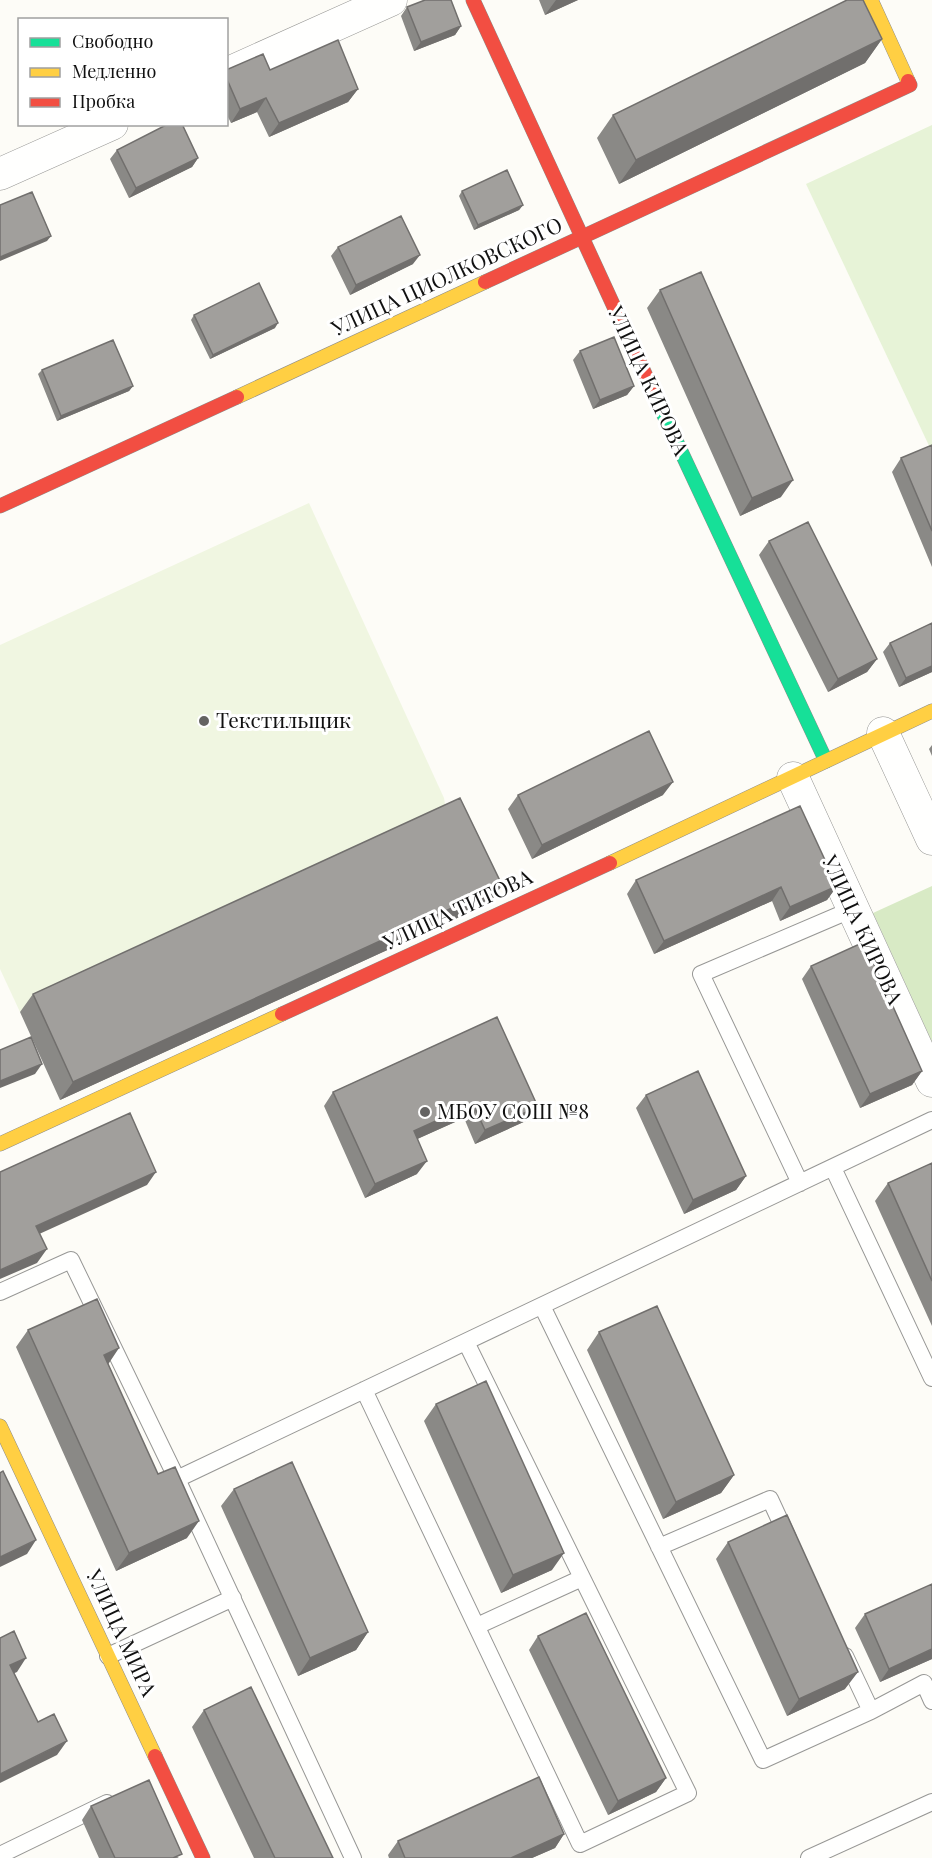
<svg xmlns="http://www.w3.org/2000/svg" width="932" height="1858" viewBox="0 0 932 1858" font-family="'Playfair Display',serif">
  <style>
    .green { fill: #e7f3d7 }
    .forest { fill: #d8eac5 }
    .pitch { fill: #f0f6e1 }
    .lines { fill: none; stroke-linecap: round; stroke-linejoin: round }
    .lane-casing { stroke: #979795; stroke-width: 18 }
    .street-casing { stroke: #979795; stroke-width: 33 }
    .fast-casing { stroke: #8e8d8b; stroke-width: 15 }
    .slow-casing { stroke: #8e8d8b; stroke-width: 15 }
    .jam-casing { stroke: #8e8d8b; stroke-width: 15 }
    .lane { stroke: #fffffe; stroke-width: 16 }
    .street { stroke: #fffffe; stroke-width: 32 }
    .fast { stroke: #16e098; stroke-width: 14 }
    .slow { stroke: #ffcf43; stroke-width: 14 }
    .jam { stroke: #f24e42; stroke-width: 14 }
    .wall { fill: #8a8986 }
    .shaded-wall { fill: #716f6d }
    .building { fill: #a19f9c; stroke: #716f6d; stroke-width: 1.5 }
    .poi-dot { fill: #646362; stroke: #fff; stroke-width: 2 }
    .labels { text-anchor: middle; stroke-width: 6; stroke-linejoin: round; paint-order: stroke }
    .street-label { font-size: 21px; fill: #111; stroke: #fff }
    .poi-label { font-size: 21px; fill: #111; stroke: #fff; text-anchor: start }
  </style>
  <rect width="100%" height="100%" fill="#fdfcf7"/>
  <!-- green -->
  <path class="green" d="M932,125V452L806,184Z"/>
  <!-- forest -->
  <path class="forest" d="M932,886V1042L873,913Z"/>
  <!-- pitch -->
  <path class="pitch" d="M309,503L444,798L447,816L20,1012L0,969V645Z"/>
  <g class="lines">
    <!-- lane casing -->
    <g class="lane-casing">
      <path id="lane" d="M833,1168L932,1378
        M800,1183L701,974L853,909
        M0,1292L71,1260L177,1479
        M542,1306L763,1760L871,1711L845,1656
        M364,1390L580,1844L688,1793L466,1342
        M659,1547L770,1499L788,1538
        M477,1626L582,1578
        M108,1656L233,1598
        M871,1711L924,1683L932,1701
        M0,1855L107,1803
        M353,1858L177,1479L932,1120
        M809,1858L932,1802"/>
    </g>
    <!-- street casing -->
    <g class="street-casing">
      <path id="street" d="M226,74L391,0
        M0,174L112,124
        M883,733L932,839
        M793,778L932,1081"/>
    </g>
    <!-- fast casing -->
    <g class="fast-casing">
      <path id="fast" d="M656,398L826,761"/>
    </g>
    <!-- slow casing -->
    <g class="slow-casing">
      <path id="slow" d="M871,0L908,81
        M237,397L485,282
        M610,863L932,711
        M0,1144L282,1014
        M0,1426L155,1756"/>
    </g>
    <!-- jam casing -->
    <g class="jam-casing">
      <path id="jam" d="M473,0L656,398
        M485,282L910,85L908,81
        M0,506L237,397
        M282,1014L610,863
        M155,1756L203,1858"/>
    </g>
    <!-- lane -->
    <use href="#lane" class="lane"/>
    <!-- street -->
    <use href="#street" class="street"/>
    <!-- fast -->
    <use href="#fast" class="fast"/>
    <!-- slow -->
    <use href="#slow" class="slow"/>
    <!-- jam -->
    <use href="#jam" class="jam"/>
  </g>
  <!-- wall -->
  <path class="wall" d="M539,0H578L545,15Z
    M407,7L461,26L455,35L414,51L401,16Z
    M882,39L865,63L619,184L597,138L613,115Z
    M270,70L358,89L348,102L269,137L257,112L231,123L226,113V77Z
    M117,150L198,158L192,167L129,198L110,159Z
    M462,191L523,205L519,210L474,230L459,196Z
    M338,247L413,264L350,295L331,256Z
    M660,290L781,497L740,516L647,308Z
    M194,315L275,328L210,359L191,320Z
    M580,351L634,386L627,395L593,409L573,360Z
    M42,370L133,386L129,391L57,421L38,374Z
    M932,445V567L892,472L901,458Z
    M769,541L877,659L867,672L828,692L759,555Z
    M932,623V672L899,687L883,652L890,643Z
    M932,745V756L929,749Z
    M518,795H663L532,859L508,809Z
    M636,880L837,886L827,900L780,921L772,901L654,954L627,894Z
    M502,885L490,903L60,1100L20,1012L33,994Z
    M811,966L922,1071L912,1085L860,1108L802,979Z
    M497,1017L528,1120L475,1144L464,1118L417,1139V1174L365,1198L324,1106L333,1092Z
    M646,1095L746,1176L736,1190L684,1214L636,1108Z
    M932,1163V1326L875,1201L888,1183Z
    M28,1330L108,1364L187,1538L116,1571L16,1347Z
    M599,1332L734,1475L721,1493L663,1519L587,1350Z
    M436,1404L552,1570L501,1593L424,1421Z
    M234,1489L368,1632L356,1650L298,1676L221,1506Z
    M728,1542L845,1689L787,1716L716,1559Z
    M865,1614L932,1659L880,1682L855,1628Z
    M538,1636L666,1778L656,1792L608,1815L529,1650Z
    M204,1710L333,1858H254L192,1727Z
    M91,1806L179,1858H99L82,1820Z
    M564,1834L555,1848L532,1858H389L388,1855L398,1841Z"/>
  <!-- shaded-wall -->
  <path class="shaded-wall" d="M556,0H578L545,15Z
    M461,26L455,35L414,51L421,42Z
    M882,39L865,63L619,184L636,160Z
    M358,89L348,102L269,137L279,123Z
    M266,98L257,112L231,123L240,109Z
    M198,158L192,167L129,198L136,188Z
    M523,205L519,210L474,230L478,225Z
    M51,236L47,241L0,261V257Z
    M420,255L413,264L350,295L356,285Z
    M278,323L275,328L210,359L213,355Z
    M133,386L129,391L57,421L61,416Z
    M634,386L627,395L593,409L600,400Z
    M793,480L781,497L740,516L752,498Z
    M877,659L867,672L828,692L838,679Z
    M932,666V672L899,687L906,678Z
    M673,782L663,795L532,859L542,845Z
    M502,885L490,903L60,1100L73,1082Z
    M837,886L827,900L780,921L790,907Z
    M781,887L772,901L654,954L664,941Z
    M42,1064L35,1074L0,1088V1081Z
    M922,1071L912,1085L860,1108L870,1094Z
    M473,1104L464,1118L404,1145L414,1131Z
    M538,1107L528,1120L475,1144L485,1130Z
    M427,1161L417,1174L365,1198L375,1184Z
    M156,1172L147,1185L26,1240L36,1226Z
    M746,1176L736,1190L684,1214L693,1200Z
    M47,1249L37,1263L0,1279V1270Z
    M119,1348L107,1366L104,1355Z
    M734,1475L721,1493L663,1519L676,1502Z
    M199,1521L187,1538L116,1571L129,1553Z
    M36,1540L27,1554L0,1567V1557Z
    M564,1553L552,1570L501,1593L513,1575Z
    M368,1632L356,1650L298,1676L310,1658Z
    M932,1649V1659L880,1682L889,1669Z
    M26,1658L17,1672L1,1679L10,1665Z
    M858,1672L845,1689L787,1716L799,1699Z
    M67,1741L57,1755L0,1783V1774Z
    M666,1778L656,1792L608,1815L618,1801Z
    M564,1834L555,1848L532,1858H511Z"/>
  <!-- building -->
  <path class="building" d="M425,0H451L461,26L421,42L407,7Z
    M847,0H863L882,39L636,160L613,115Z
    M338,40L358,89L279,123L266,98L240,109L226,77V70L263,54L270,70Z
    M168,124H182L198,158L136,188L117,150Z
    M507,170L523,205L478,225L462,191Z
    M32,192L51,236L0,257V205Z
    M401,216L420,255L356,285L338,247Z
    M701,272L793,480L752,498L660,290Z
    M259,283L278,323L213,355L194,315Z
    M614,337L634,386L600,400L580,351Z
    M113,340L133,386L61,416L42,370Z
    M932,445V531L901,458Z
    M808,522L877,659L838,679L769,541Z
    M932,623V666L906,678L890,643Z
    M649,731L673,782L542,845L518,795Z
    M460,798L502,885L73,1082L33,994Z
    M800,806L837,886L790,907L781,887L664,941L636,880Z
    M864,942L922,1071L870,1094L811,966Z
    M497,1017L538,1107L485,1130L473,1104L414,1131L427,1161L375,1184L333,1092Z
    M31,1037L42,1064L0,1081V1050Z
    M698,1071L746,1176L693,1200L646,1095Z
    M130,1113L156,1172L36,1226L47,1249L0,1270V1172Z
    M932,1163V1281L888,1183Z
    M97,1299L119,1348L104,1355L158,1474L175,1467L199,1521L129,1553L28,1330Z
    M657,1306L734,1475L676,1502L599,1332Z
    M486,1381L564,1553L513,1575L436,1404Z
    M292,1462L368,1632L310,1658L234,1489Z
    M3,1471L36,1540L0,1557V1473Z
    M787,1515L858,1672L799,1699L728,1542Z
    M932,1584V1649L889,1669L865,1614Z
    M586,1613L666,1778L618,1801L538,1636Z
    M14,1631L26,1658L10,1665L38,1722L54,1714L67,1741L0,1774V1638Z
    M251,1687L333,1858H275L204,1710Z
    M539,1777L564,1834L511,1858H405L398,1841Z
    M149,1780L182,1854L173,1858H115L91,1806Z"/>
  <!-- markers -->
  <g class="poi-dot">
    <circle cx="204" cy="721" r="6"/>
    <circle cx="425" cy="1112" r="6"/>
  </g>
  <g class="labels">
    <!-- street labels -->
    <g class="street-label">
      <text transform="translate(447 277) rotate(-25)" y="7">УЛИЦА ЦИОЛКОВСКОГО</text>
      <text transform="translate(648 381) rotate(65)" y="7">УЛИЦА КИРОВА</text>
      <text transform="translate(458 910) rotate(-25)" y="7">УЛИЦА ТИТОВА</text>
      <text transform="translate(862 930) rotate(65)" y="7">УЛИЦА КИРОВА</text>
      <text transform="translate(121 1633) rotate(65)" y="7">УЛИЦА МИРА</text>
    </g>
    <!-- poi labels -->
    <g class="poi-label">
      <text x="216" y="728">Текстильщик</text>
      <text x="437" y="1119">МБОУ СОШ №8</text>
    </g>
  </g>
  <!-- legend -->
  <rect x="18" y="18" width="210" height="108" fill="#ffffff" stroke="#a0a0a0" stroke-width="1.5"/>
  <rect x="30" y="38" width="30" height="9" fill="#16e098" stroke="#a0a0a0" stroke-width="1.5"/>
  <text x="72" y="48" font-size="18" fill="#111111">Свободно</text>
  <rect x="30" y="68" width="30" height="9" fill="#ffcf43" stroke="#a0a0a0" stroke-width="1.5"/>
  <text x="72" y="78" font-size="18" fill="#111111">Медленно</text>
  <rect x="30" y="98" width="30" height="9" fill="#f24e42" stroke="#a0a0a0" stroke-width="1.5"/>
  <text x="72" y="108" font-size="18" fill="#111111">Пробка</text>
</svg>
